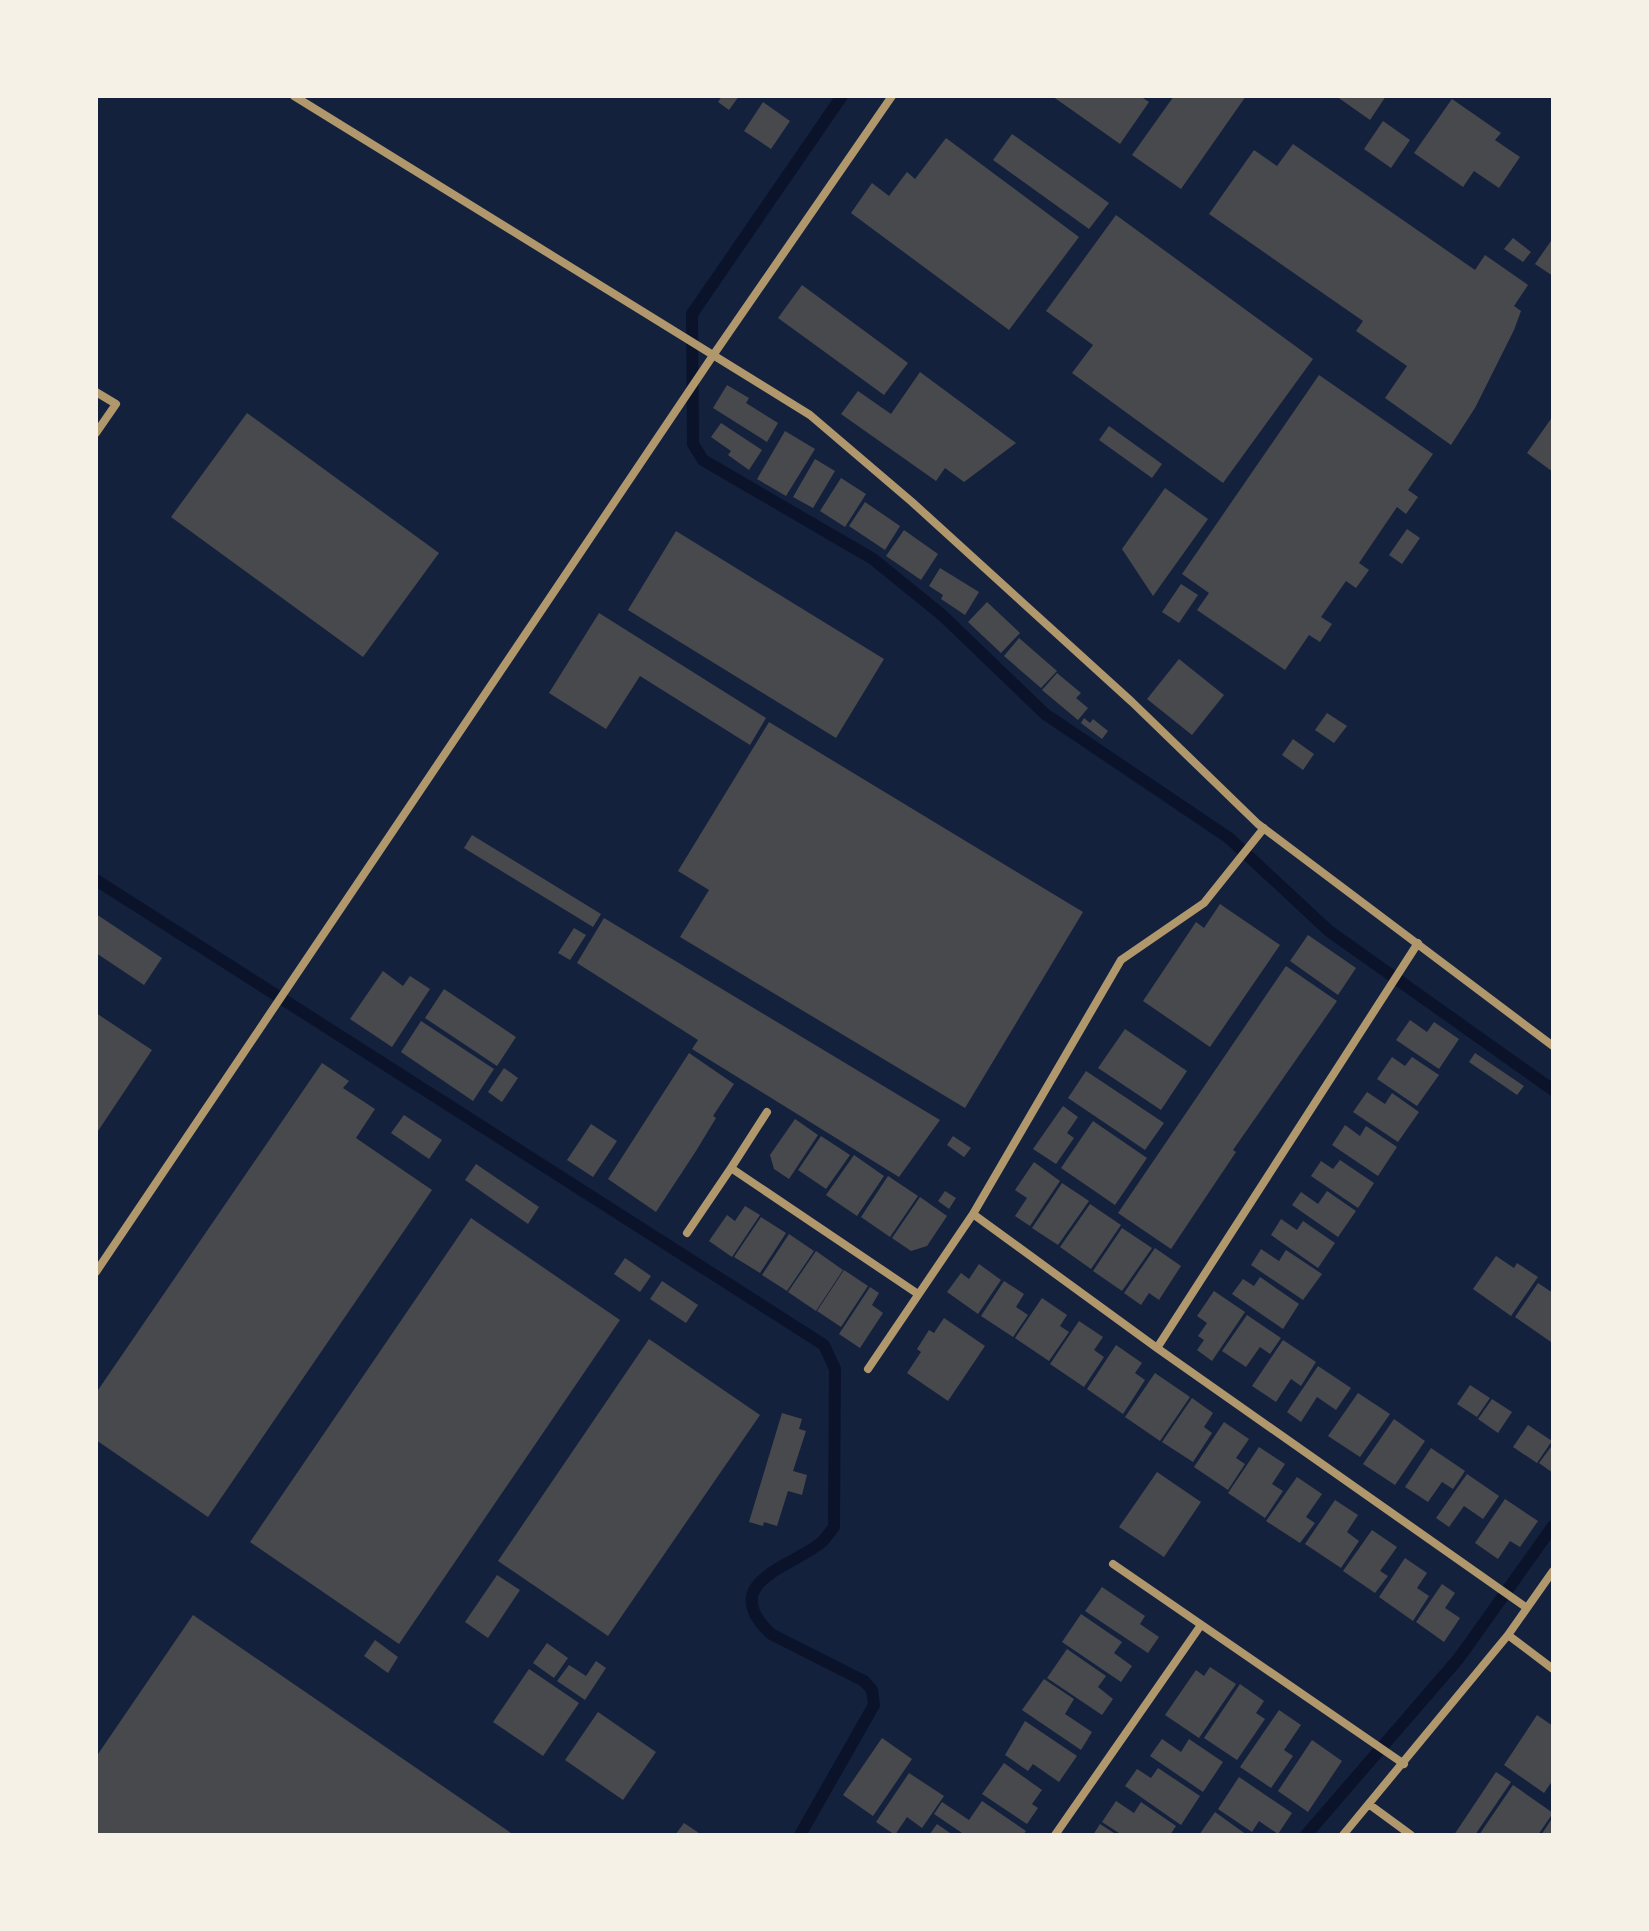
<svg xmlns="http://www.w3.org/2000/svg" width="1649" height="1931" viewBox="0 0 1649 1931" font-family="Cabin,sans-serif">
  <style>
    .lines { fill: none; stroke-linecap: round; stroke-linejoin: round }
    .stream { stroke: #0b132b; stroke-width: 12 }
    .building { fill: #48494c }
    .minor { stroke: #b1986c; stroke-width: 8 }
  </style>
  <rect width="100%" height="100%" fill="#14213d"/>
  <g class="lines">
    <!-- stream -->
    <path class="stream" d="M842,96L692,314L693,444L703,460L873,559L942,615L1045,714L1229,838L1329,931L1553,1090
      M96,880L824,1345L835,1369L834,1527C830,1532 826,1538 822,1542C792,1567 716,1582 771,1634L864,1681L872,1690L874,1705L800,1835
      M1306,1835L1459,1658L1553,1526"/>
  </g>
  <!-- building -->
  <path class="building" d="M722,96H739L729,110L718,102Z
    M1052,96H1140L1149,102L1120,144Z
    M1174,96H1246L1181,189L1132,155Z
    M1336,96H1386L1370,120Z
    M1452,99L1501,133L1495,140L1520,157L1499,188L1474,171L1463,187L1414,153Z
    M763,102L790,121L771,149L744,131Z
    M1383,121L1410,140L1391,168L1364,149Z
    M1012,134L1109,203L1089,229L993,160Z
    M946,138L1079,237L1009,330L851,213L872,183L889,196L907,172L915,179Z
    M1293,144L1475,270L1485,255L1528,285L1514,306L1521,311L1514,330L1475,408L1451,445L1385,398L1407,366L1356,331L1363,321L1209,214L1254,150L1277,166Z
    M1116,215L1313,359L1223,483L1072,373L1093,345L1046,311Z
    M1513,238L1531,252L1523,262L1504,249Z
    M1553,238V276L1535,264Z
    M802,285L908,363L884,395L778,318Z
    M920,372L1016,443L964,482L945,468L936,481L841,414L858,391L891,414Z
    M1319,375L1433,454L1408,490L1418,497L1406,514L1397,507L1359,563L1369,570L1356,588L1346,581L1321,617L1332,624L1320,642L1309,635L1285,670L1197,610L1209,593L1182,574Z
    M727,385L749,398L746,403L778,423L767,442L713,408Z
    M247,413L439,553L363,657L171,517Z
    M1553,416V472L1527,453Z
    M721,423L762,450L749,470L728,455L731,451L711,437Z
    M1109,426L1162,464L1152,478L1099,440Z
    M785,431L815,449L786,496L757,479Z
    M815,459L835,471L813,508L793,497Z
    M841,478L866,494L845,527L820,511Z
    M1165,488L1208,519L1153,596L1122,549Z
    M865,502L900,526L885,550L849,526Z
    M1407,529L1420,538L1402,564L1389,555Z
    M904,530L938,554L921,580L886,556Z
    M676,531L884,659L836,738L628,610Z
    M940,568L979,592L965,615L941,599L943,595L929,586Z
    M1181,584L1198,595L1179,623L1162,612Z
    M987,602L1020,633L1001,653L968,622Z
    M599,613L766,718L750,745L640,676L606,729L549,693Z
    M1019,638L1057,671L1041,688L1004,656Z
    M1179,659L1224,695L1192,735L1147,699Z
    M1057,673L1081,693L1076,698L1088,708L1078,720L1042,690Z
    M1327,713L1347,726L1334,743L1315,730Z
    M1084,718L1090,723L1093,719L1108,731L1102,739L1081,723Z
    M769,722L1083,912L965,1108L680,937L709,890L678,871Z
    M1293,739L1314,754L1303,770L1282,755Z
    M472,835L601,914L593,927L464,848Z
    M1220,904L1280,945L1210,1047L1143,1001L1196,922L1204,928Z
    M96,914L162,958L144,985L96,953Z
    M604,918L940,1120L899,1177L692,1049L698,1040L577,963Z
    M574,928L586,935L570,960L558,953Z
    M1308,935L1356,968L1338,995L1290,961Z
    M1286,966L1337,1001L1233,1150L1236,1152L1171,1249L1118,1213Z
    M383,971L403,986L410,976L430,989L392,1047L350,1019Z
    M444,989L516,1037L497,1066L425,1018Z
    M96,1013L152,1050L96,1134Z
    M1410,1020L1427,1032L1434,1022L1459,1039L1439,1069L1396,1040Z
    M421,1021L494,1069L473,1101L401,1052Z
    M1125,1029L1187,1071L1161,1110L1098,1068Z
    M689,1053L734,1084L713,1116L716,1118L696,1151L656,1212L608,1179Z
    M1475,1053L1524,1086L1517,1095L1469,1062Z
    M1392,1057L1405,1066L1412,1057L1439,1075L1417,1106L1377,1079Z
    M322,1063L349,1081L343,1088L375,1109L356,1138L432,1190L208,1517L96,1440V1393Z
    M504,1068L518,1078L502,1102L488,1092Z
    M1086,1071L1164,1123L1145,1150L1068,1098Z
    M1367,1092L1385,1104L1392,1093L1419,1112L1398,1142L1353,1112Z
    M1063,1106L1078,1117L1067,1133L1074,1138L1056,1164L1033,1149Z
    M404,1115L442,1140L429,1159L391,1133Z
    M795,1119L818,1135L789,1179L774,1169L770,1155Z
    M1093,1121L1147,1158L1115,1205L1061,1168Z
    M591,1124L617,1141L593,1177L567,1160Z
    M1345,1125L1360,1136L1366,1126L1397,1147L1378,1176L1332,1145Z
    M821,1136L850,1155L826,1189L798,1170Z
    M953,1136L971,1148L964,1157L947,1145Z
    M854,1155L884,1176L857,1216L826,1195Z
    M1340,1160L1374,1183L1358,1208L1311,1176L1321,1161L1333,1169Z
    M1034,1162L1060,1181L1030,1226L1015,1216L1027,1198L1015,1190Z
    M476,1164L539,1207L528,1224L465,1180Z
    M888,1176L918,1196L890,1237L861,1217Z
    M1062,1183L1089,1201L1058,1245L1032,1228Z
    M945,1191L956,1198L949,1209L938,1201Z
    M1327,1191L1356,1211L1338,1237L1292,1205L1301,1192L1318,1204Z
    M920,1197L947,1216L927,1246L911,1251L892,1238Z
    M1090,1204L1121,1225L1091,1269L1060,1247Z
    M745,1206L760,1215L732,1257L709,1241L727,1215L735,1221Z
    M761,1217L786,1233L760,1273L734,1257Z
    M471,1218L620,1320L399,1644L250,1542Z
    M1281,1219L1297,1230L1303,1221L1335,1243L1318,1268L1271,1235Z
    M1122,1228L1152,1248L1122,1291L1093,1271Z
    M789,1234L814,1251L787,1291L762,1275Z
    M1155,1248L1181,1266L1159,1300L1149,1293L1141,1305L1124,1293Z
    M1261,1249L1279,1261L1286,1250L1322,1274L1303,1300L1251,1265Z
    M816,1251L843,1270L816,1311L788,1292Z
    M1496,1256L1514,1268L1517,1263L1538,1277L1511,1316L1473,1289Z
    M625,1258L651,1276L640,1292L614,1274Z
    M979,1264L1001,1280L978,1314L947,1292L961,1273L969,1279Z
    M844,1270L868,1286L841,1327L817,1311Z
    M1260,1277L1299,1304L1283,1329L1232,1294L1243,1279L1254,1286Z
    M662,1281L698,1305L686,1323L650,1299Z
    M1004,1281L1024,1294L1016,1307L1028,1315L1013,1337L981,1316Z
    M1538,1283L1553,1293V1338L1551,1342L1515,1317Z
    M870,1287L879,1293L872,1305L883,1313L860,1348L839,1334Z
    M1214,1291L1245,1312L1212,1361L1197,1350L1204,1340L1198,1336L1207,1323L1197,1316Z
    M1042,1298L1067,1315L1060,1326L1069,1332L1049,1361L1015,1338Z
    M1247,1315L1281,1338L1270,1354L1260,1347L1246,1367L1222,1351Z
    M944,1318L985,1346L948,1401L907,1373L921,1352L917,1349L929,1330L934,1333Z
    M1079,1321L1103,1337L1094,1350L1104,1357L1084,1387L1050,1364Z
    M649,1339L760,1415L608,1636L498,1561Z
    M1283,1340L1316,1362L1301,1386L1291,1379L1276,1402L1252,1386Z
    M1116,1345L1142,1363L1135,1373L1145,1380L1123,1414L1087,1389Z
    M1318,1366L1351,1388L1336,1410L1317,1397L1301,1422L1287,1412Z
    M1155,1373L1190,1397L1160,1441L1125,1417Z
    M1470,1385L1490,1398L1477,1417L1457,1404Z
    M1358,1393L1390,1414L1360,1457L1328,1436Z
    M1192,1398L1213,1413L1204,1427L1212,1433L1193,1462L1162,1442Z
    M1492,1399L1512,1412L1498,1433L1478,1419Z
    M782,1413L802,1419L799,1429L806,1431L793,1471L807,1475L802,1495L788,1491L777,1526L764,1522L763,1526L749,1522Z
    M1394,1419L1425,1441L1395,1485L1363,1464Z
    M1224,1422L1249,1439L1236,1458L1245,1464L1228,1490L1194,1467Z
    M1528,1425L1552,1441L1537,1463L1513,1447Z
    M1553,1444V1473L1539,1463Z
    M1259,1447L1285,1464L1272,1484L1283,1491L1265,1518L1228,1493Z
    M1431,1448L1465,1471L1453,1489L1442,1482L1428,1502L1405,1487Z
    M1157,1472L1201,1502L1164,1557L1119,1527Z
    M1467,1474L1499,1496L1483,1519L1464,1506L1449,1527L1436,1518Z
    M1297,1477L1322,1494L1306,1517L1315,1523L1300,1543L1266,1521Z
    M1505,1499L1538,1521L1520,1547L1510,1541L1498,1559L1475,1543Z
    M1335,1500L1358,1515L1347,1532L1359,1541L1341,1568L1305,1544Z
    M1372,1530L1397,1547L1380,1571L1388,1576L1375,1593L1343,1571Z
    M1405,1558L1427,1573L1417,1588L1429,1596L1413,1621L1379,1597Z
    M497,1575L520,1590L488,1638L465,1622Z
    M1442,1584L1455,1593L1445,1608L1460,1618L1444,1642L1416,1622Z
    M1102,1587L1145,1616L1140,1624L1159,1637L1148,1653L1085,1611Z
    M1081,1614L1122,1642L1114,1653L1132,1666L1121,1682L1062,1642Z
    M193,1615L514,1835H96V1757Z
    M375,1640L398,1657L388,1673L364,1656Z
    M547,1643L568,1658L554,1678L533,1663Z
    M1067,1649L1106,1676L1098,1687L1113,1699L1102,1715L1047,1678Z
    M596,1661L606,1668L585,1700L557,1681L569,1665L586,1676Z
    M1210,1667L1236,1684L1199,1738L1165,1715L1196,1670L1204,1676Z
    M529,1669L579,1703L543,1756L493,1722Z
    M1044,1679L1074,1699L1065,1714L1092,1732L1081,1750L1022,1710Z
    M1240,1684L1264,1701L1256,1713L1265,1719L1237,1760L1204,1738Z
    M1279,1710L1301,1725L1284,1750L1293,1756L1271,1788L1240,1767Z
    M598,1712L656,1752L623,1800L565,1760Z
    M1537,1715L1553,1726V1780L1544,1793L1504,1765Z
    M1025,1721L1077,1756L1059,1782L1033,1764L1028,1771L1005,1755Z
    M882,1738L912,1759L873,1816L843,1795Z
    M1162,1739L1181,1752L1189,1739L1223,1762L1203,1792L1150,1756Z
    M1312,1740L1342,1761L1308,1812L1278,1791Z
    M1004,1763L1042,1790L1032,1804L1038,1808L1027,1824L982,1794Z
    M1158,1768L1200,1796L1181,1825L1125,1786L1137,1769L1151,1778Z
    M1496,1772L1511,1782L1475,1835H1454Z
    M909,1773L944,1796L922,1828L907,1817L895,1835L876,1822Z
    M1239,1777L1292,1813L1278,1834L1259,1821L1252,1832L1218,1809Z
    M1513,1785L1553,1813L1538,1835H1479Z
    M982,1801L1026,1831L1023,1835H965L934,1814L942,1802L969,1820Z
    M1116,1801L1134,1813L1141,1802L1176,1826L1170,1835H1122L1102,1822Z
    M1215,1812L1247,1835H1199Z
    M1553,1817V1835H1541Z
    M684,1823L702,1835H675Z
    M937,1824L953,1835H929Z
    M1100,1824L1117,1835H1093Z"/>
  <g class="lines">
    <!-- minor -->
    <path class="minor" d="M294,96L810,415L912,502L1132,702L1258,824L1553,1046
      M96,392L116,404L96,433
      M731,1168L767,1112
      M973,1214L1157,1348L1527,1608
      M687,1233L731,1168L918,1294
      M96,1272L714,354L892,96
      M1157,1348L1418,943
      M868,1369L973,1214L1121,960L1204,903L1264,828
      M1113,1564L1404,1764
      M1508,1635L1553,1669
      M1370,1805L1411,1835
      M1055,1835L1201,1625
      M1343,1835L1508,1635L1553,1571"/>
  </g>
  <!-- border -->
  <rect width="1649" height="1931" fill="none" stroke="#f6f1e7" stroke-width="196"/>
</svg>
